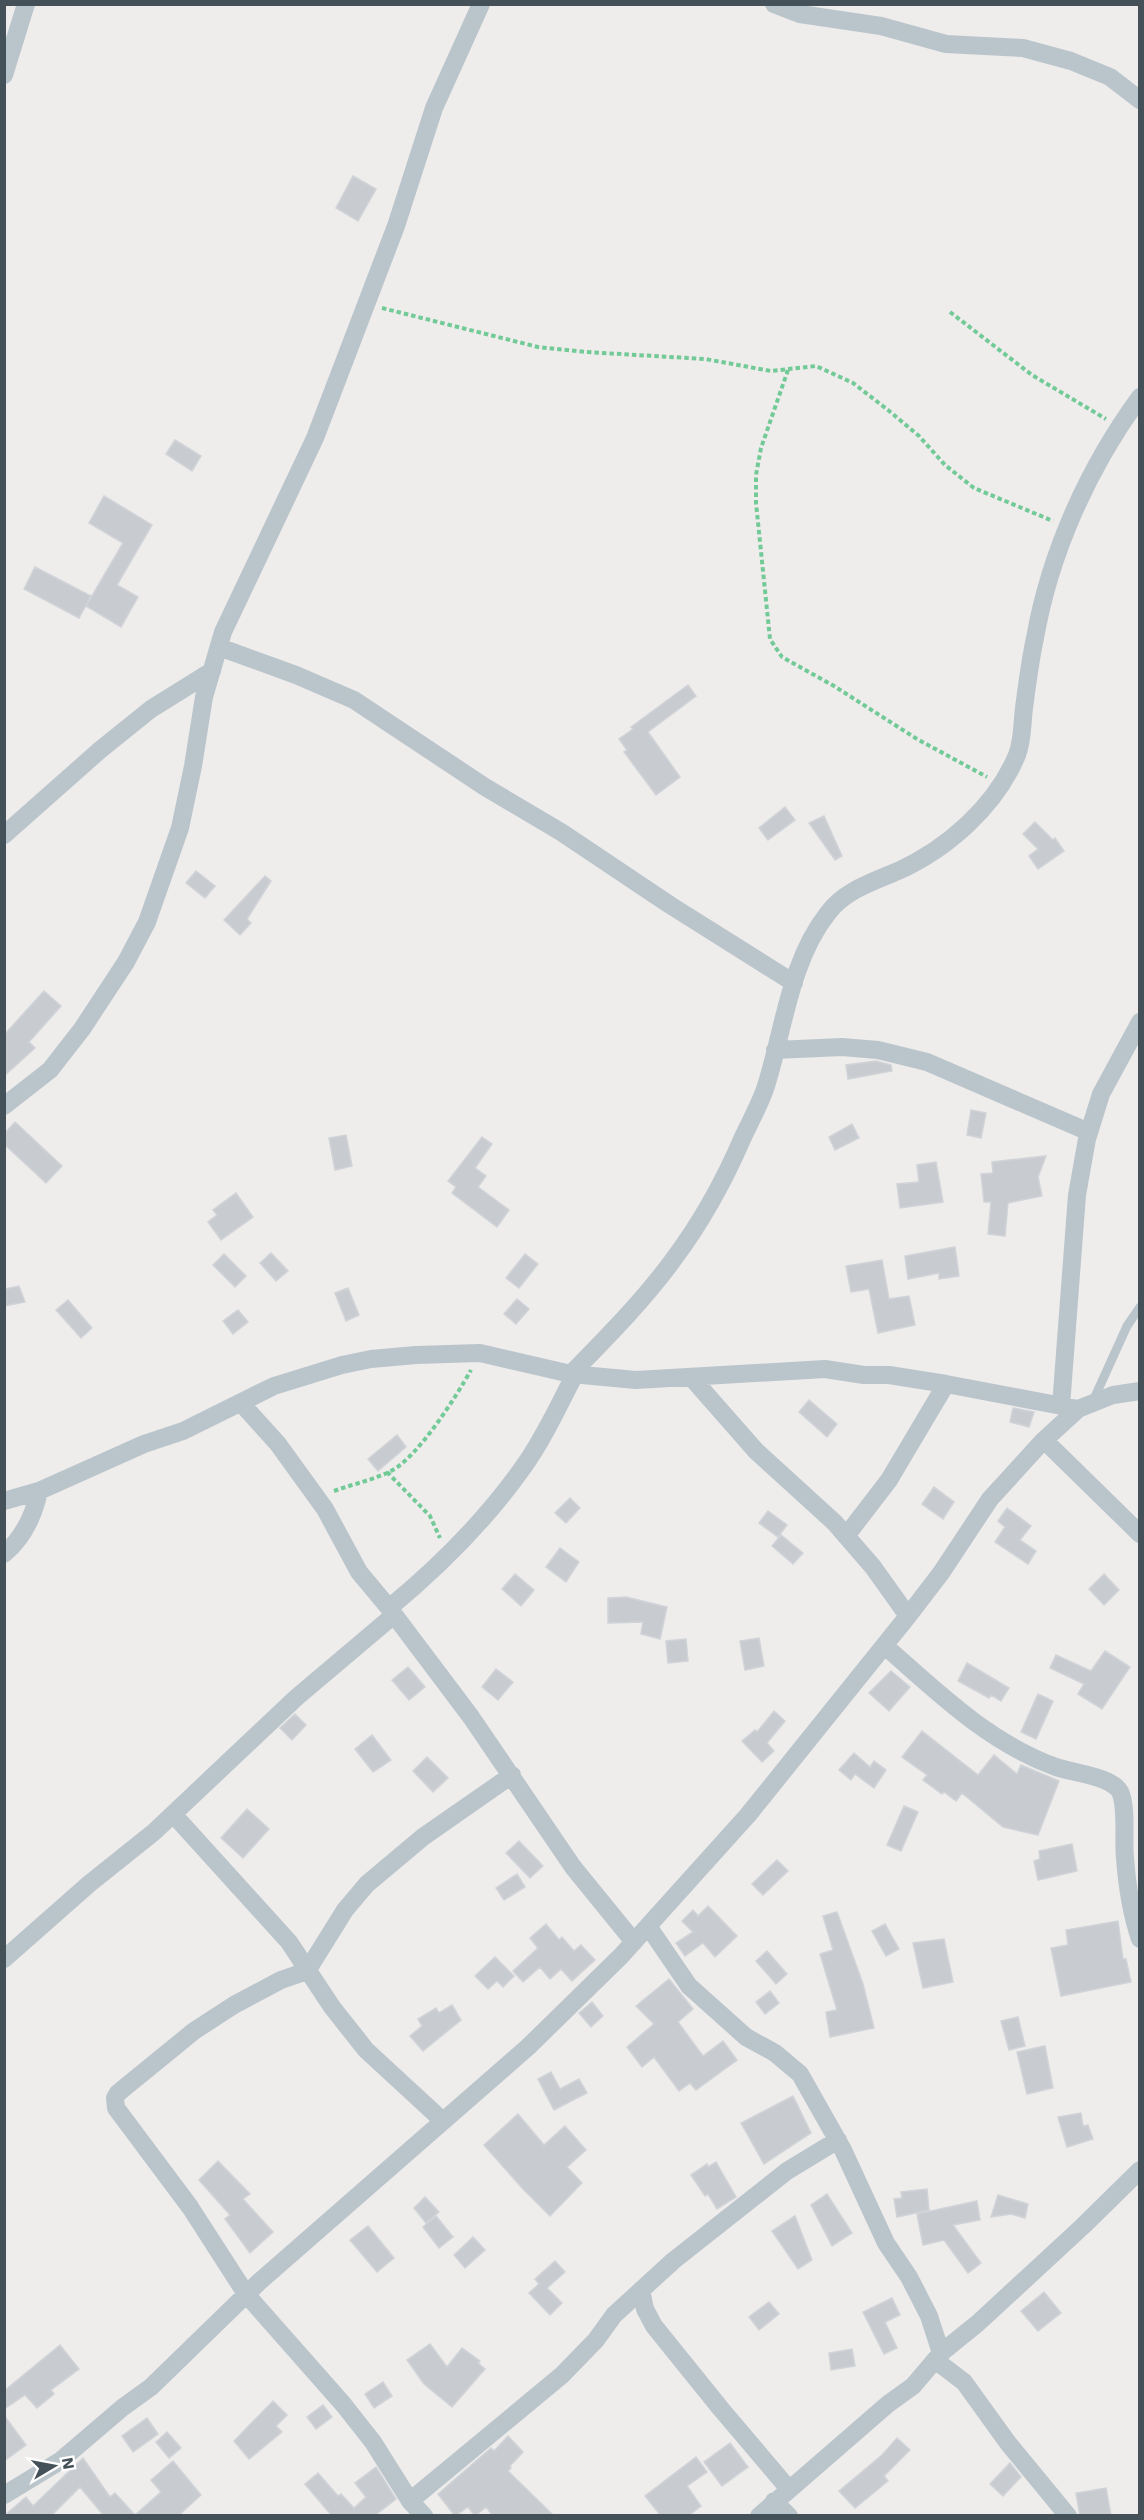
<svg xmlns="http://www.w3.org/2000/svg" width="1144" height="2520" viewBox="0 0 1144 2520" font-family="'Work Sans',sans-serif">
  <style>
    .building { fill: #c8ccd1; stroke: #d0d3d7; stroke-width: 1.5 }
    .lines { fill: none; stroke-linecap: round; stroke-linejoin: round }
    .path { stroke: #72ca97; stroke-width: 4; stroke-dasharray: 4.5 3; stroke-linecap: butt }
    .service { stroke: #bac5cb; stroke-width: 9 }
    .minor { stroke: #bac5cb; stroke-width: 18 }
  </style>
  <rect width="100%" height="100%" fill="#efecec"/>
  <!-- building -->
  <path class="building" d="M353,176L376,189L358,221L336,208Z
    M175,440L201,456L192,471L166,454Z
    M104,496L152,525L117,585L138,597L121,627L86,606L123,543L89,523Z
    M35,567L91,596L79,618L24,589Z
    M688,685L696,696L648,732L680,777L656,795L624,752L627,750L619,739L633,729L631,727Z
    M785,807L795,820L768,840L759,828Z
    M824,816L842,856L835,860L809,823Z
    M1035,822L1053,840L1055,838L1064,851L1038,869L1029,856L1038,849L1023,834Z
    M196,871L215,886L205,898L186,883Z
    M265,876L271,881L247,919L251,923L240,935L224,920Z
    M44,991L61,1006L29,1042L35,1048L4,1076V1035Z
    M876,1061L891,1065L892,1071L848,1079L846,1065Z
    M971,1110L986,1113L981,1138L967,1135Z
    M15,1122L62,1166L46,1183L4,1144V1134Z
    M852,1124L859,1138L835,1150L829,1137Z
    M346,1135L352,1166L335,1170L329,1138Z
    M482,1137L492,1144L475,1168L486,1176L478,1187L509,1210L497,1227L452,1193L456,1187L448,1181Z
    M1046,1156L1038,1177L1042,1196L1008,1203L1005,1236L988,1234L991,1202H984L981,1174L993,1173L992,1162Z
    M936,1162L943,1202L900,1208L897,1184L919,1182L917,1165Z
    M236,1193L253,1217L221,1240L208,1222L217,1215L213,1210Z
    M955,1247L959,1276L939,1279V1273L908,1279L905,1256Z
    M271,1253L288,1271L276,1281L260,1263Z
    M224,1254L246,1276L235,1287L213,1265Z
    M525,1254L538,1264L519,1288L506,1278Z
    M882,1260L889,1299L909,1296L915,1325L878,1333L869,1289L851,1292L846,1266Z
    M19,1286L25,1302L4,1306V1289Z
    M348,1288L359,1315L346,1321L335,1293Z
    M517,1299L529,1309L516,1324L504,1314Z
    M68,1300L92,1328L81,1338L56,1310Z
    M238,1310L248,1322L233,1334L223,1321Z
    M809,1400L837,1424L827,1437L799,1412Z
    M1013,1408L1034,1412L1029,1427L1010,1422Z
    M397,1435L406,1447L378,1471L368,1459Z
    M934,1487L954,1502L943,1519L922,1504Z
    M570,1498L580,1508L566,1523L555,1513Z
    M1007,1508L1031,1526L1020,1540L1036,1551L1028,1564L995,1542L1005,1527L998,1521Z
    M768,1511L787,1525L778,1537L759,1523Z
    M781,1535L803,1553L793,1564L772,1546Z
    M560,1548L579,1562L566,1582L546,1567Z
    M515,1574L534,1590L521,1606L502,1589Z
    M1104,1574L1119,1590L1104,1605L1089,1589Z
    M626,1597L667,1607L660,1639L641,1634L643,1622L608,1623V1598Z
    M759,1638L764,1666L745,1670L740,1641Z
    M686,1639L688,1661L668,1663L666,1641Z
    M1105,1651L1130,1667L1102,1709L1078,1694L1084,1684L1050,1668L1056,1655L1091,1671Z
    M967,1663L1009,1688L1001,1701L991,1695L989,1698L958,1681Z
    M408,1667L425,1687L409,1700L392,1680Z
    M496,1669L513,1682L498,1700L482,1687Z
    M891,1671L910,1687L889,1711L869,1693Z
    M1038,1694L1053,1701L1036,1739L1021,1732Z
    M774,1711L785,1721L767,1743L774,1751L762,1762L742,1741L755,1730L757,1732Z
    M295,1714L306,1725L292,1740L280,1728Z
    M922,1731L978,1775L994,1755L1017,1774L1021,1765L1059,1781L1038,1835L1003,1827L962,1793L956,1801L944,1792L942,1794L923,1780L927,1775L902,1757Z
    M372,1735L391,1760L373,1772L355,1749Z
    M854,1753L870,1767L874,1761L886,1770L874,1788L855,1774L851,1780L839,1770Z
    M427,1757L448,1778L433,1792L413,1771Z
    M904,1806L918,1812L901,1851L887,1845Z
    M247,1809L269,1829L243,1858L221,1838Z
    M519,1841L543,1866L530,1878L506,1853Z
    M1072,1844L1077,1871L1038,1880L1034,1861L1040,1859L1039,1851Z
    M777,1860L788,1871L763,1895L752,1884Z
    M517,1874L525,1887L504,1900L496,1888Z
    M708,1906L737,1936L715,1957L703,1943L685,1956L676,1943L693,1932L682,1921L693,1910L698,1916Z
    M837,1912L863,1984L874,2028L830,2037L826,2012L837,2010L820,1954L833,1950L823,1916Z
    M1118,1921L1123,1959H1126L1131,1982L1061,1996L1051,1948L1068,1945L1066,1930Z
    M546,1924L559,1940L562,1937L574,1951L581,1945L595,1960L572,1981L561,1969L550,1979L540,1967L523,1982L513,1971L538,1948L530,1938Z
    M885,1924L899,1949L886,1956L872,1931Z
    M944,1939L953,1982L923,1988L913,1943Z
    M767,1951L787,1974L776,1984L756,1961Z
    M495,1957L514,1976L503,1987L497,1981L488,1989L475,1976Z
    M669,1979L693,2009L678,2022L703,2056L723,2041L737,2060L696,2090L690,2083L679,2091L654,2057L642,2067L627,2047L654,2024L636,2006Z
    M770,1991L779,2003L765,2014L756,2002Z
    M592,2002L603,2016L591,2027L579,2013Z
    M452,2005L461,2020L423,2051L410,2036L422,2026L418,2019L436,2008L439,2013Z
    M1018,2017L1025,2046L1009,2050L1001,2021Z
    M1045,2046L1053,2088L1027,2094L1017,2052Z
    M551,2072L560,2089L579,2079L587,2093L554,2110L538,2079Z
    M793,2096L811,2133L764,2164L741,2123Z
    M1081,2113L1083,2126L1088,2125L1093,2139L1067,2147L1058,2117Z
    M518,2114L544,2145L565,2126L586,2150L567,2167L582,2183L550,2216L522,2188L484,2145Z
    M218,2161L250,2194L243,2199L273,2232L250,2253L225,2219L230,2215L199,2180Z
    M716,2162L736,2197L717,2209L708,2194L705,2196L691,2175L707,2164L708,2167Z
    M927,2189L929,2210L897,2217L894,2199L902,2198L901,2192Z
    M827,2194L852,2233L832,2246L811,2205Z
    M998,2195L1028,2204L1025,2218L1011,2214L991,2217Z
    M425,2197L439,2212L426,2223L414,2208Z
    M977,2201L980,2220L953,2225L981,2263L968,2273L944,2240L923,2245L917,2214Z
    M436,2216L453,2237L439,2248L423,2227Z
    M795,2216L812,2260L798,2269L772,2231Z
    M368,2226L394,2258L377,2272L350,2240Z
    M473,2237L485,2250L465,2268L454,2255Z
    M555,2261L565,2272L547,2288L562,2303L550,2315L529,2293L539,2284L535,2279Z
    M1044,2292L1061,2313L1038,2331L1021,2311Z
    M892,2298L900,2315L885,2322L897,2348L884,2354L863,2312Z
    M769,2302L779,2314L759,2330L749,2317Z
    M430,2344L447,2367L462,2348L480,2361L478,2363L485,2369L452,2407L424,2384L407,2360Z
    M60,2345L79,2369L51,2390L54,2394L37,2408L25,2395L4,2409V2391Z
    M852,2349L855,2366L831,2370L829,2353Z
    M383,2382L392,2396L374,2408L365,2394Z
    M273,2401L287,2415L276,2426L282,2432L249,2459L234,2441Z
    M323,2405L332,2417L316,2429L307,2417Z
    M4,2415L26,2445L4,2461Z
    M147,2418L158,2434L133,2452L122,2436Z
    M167,2432L181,2448L169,2458L156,2442Z
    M508,2436L523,2452L510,2466L511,2468L508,2471L554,2516H493L486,2507L475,2516L468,2507L455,2516L438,2494L491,2448L494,2451Z
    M897,2438L910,2450L884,2476L888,2481L855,2508L839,2491L882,2455Z
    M730,2443L748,2467L722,2486L704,2462Z
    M696,2457L707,2472L687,2486L701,2506L688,2516H661L645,2496Z
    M83,2458L110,2497L115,2493L135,2515L161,2492L151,2480L173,2461L201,2495L178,2516H104L80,2487L51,2516H4L26,2497L33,2506Z
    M1010,2463L1021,2477L1003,2496L990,2484Z
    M376,2467L396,2499L374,2516H332L305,2484L318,2473L338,2496L341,2494L354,2508L366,2497L355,2483Z
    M1106,2488L1111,2516H1080L1076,2493Z"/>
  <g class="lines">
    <!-- path -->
    <path class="path" d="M382,308L538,347L586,352L705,359L771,371L816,366L853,383L888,410L919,436L945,465L974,488L1053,521
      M950,312L1032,375L1106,419
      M788,370L761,448L756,475V503L770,639L782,657L834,686L917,739L987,777
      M387,1472L430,1516L440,1538
      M334,1491C353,1484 373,1480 391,1471C418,1457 456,1397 471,1370"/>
    <!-- service -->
    <path class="service" d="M1093,1401L1127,1326L1140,1307"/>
    <!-- minor -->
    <path class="minor" d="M774,4L800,14L881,26L946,44L1023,48L1071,61L1110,77L1140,100
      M4,75L26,4
      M219,647L296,675L354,700L485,787L561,832L670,905L794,983
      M4,835L100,750L151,709L212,671
      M775,1050L842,1047L878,1050L927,1062L1089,1132
      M4,1106L50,1070L82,1029L126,962L147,922L180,828L193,766L204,697L223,632L315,438L396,226L434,108L481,4
      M571,1374C607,1337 643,1301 673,1260C700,1224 725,1179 743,1137C750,1122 759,1106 765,1089C784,1031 789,962 828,913C845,890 873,882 898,871C947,849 996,806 1017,755C1023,740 1022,723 1024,708C1027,685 1030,661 1035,638C1050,553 1088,468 1140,397
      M691,1377L756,1451L835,1523L873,1567L908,1616
      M242,1404L278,1444L325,1509L359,1572L389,1608L471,1717L573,1867L634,1942
      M1061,1406L1077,1195L1087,1139L1101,1094L1140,1022
      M1044,1440L1140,1534
      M4,1501L39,1491L144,1444L183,1431L274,1386L342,1365L371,1359L416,1355L480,1353L571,1374L636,1380L825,1369L864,1375H889L946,1384L1078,1409
      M846,1536L889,1480L946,1384
      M4,1554C24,1537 34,1515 39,1491
      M389,1608C440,1566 486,1520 524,1466C544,1438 559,1405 575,1374
      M885,1646C937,1692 989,1743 1056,1767C1072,1773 1115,1776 1121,1794C1127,1811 1123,1839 1125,1858C1127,1885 1131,1913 1140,1939
      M173,1814L289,1942L332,2007L366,2050L443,2121
      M648,1926L689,1986L746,2037L775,2053L800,2074L843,2150L886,2243L909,2277L929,2316L941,2353
      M4,1959L89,1884L154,1832L297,1697L394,1615
      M641,2290L645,2309L654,2326L721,2409L788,2488
      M935,2360L964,2382L1008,2443L1068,2516
      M4,2495L60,2461L122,2408L151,2387L259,2282L528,2047L621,1956L748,1815L908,1616L941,1573L990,1499L1042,1442L1078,1409L1113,1395L1140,1391
      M410,2501L562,2375L596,2340L614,2315L673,2261L787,2171L838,2140
      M774,2501L789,2516
      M424,2516L410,2501L373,2442L343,2404L246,2294L190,2207L116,2108L115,2098L118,2093L194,2031L234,2005L281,1980L307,1971L345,1910L367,1884L423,1837L512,1775
      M759,2516L888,2404L913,2386L941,2353L978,2323L1083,2226L1140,2170"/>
  </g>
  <!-- border -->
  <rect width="1144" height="2520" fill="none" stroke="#455158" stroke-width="12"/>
  <!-- north arrow -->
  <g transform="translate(54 2466) rotate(80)" stroke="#ffffff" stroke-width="4.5" paint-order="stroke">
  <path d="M0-4.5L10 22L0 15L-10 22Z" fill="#455158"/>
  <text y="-9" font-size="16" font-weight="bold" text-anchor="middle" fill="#455158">N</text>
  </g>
</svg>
